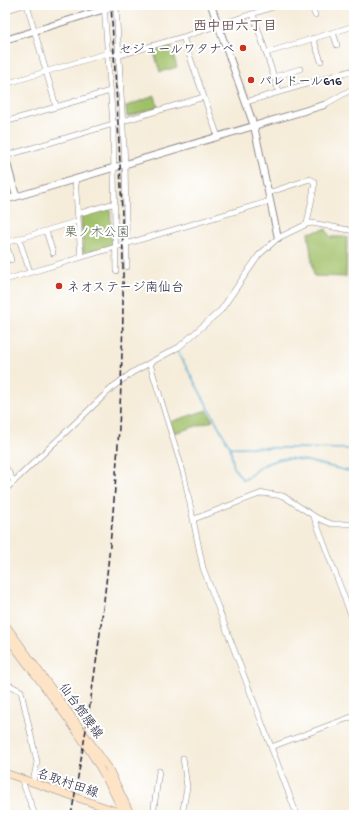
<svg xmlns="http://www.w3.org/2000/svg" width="359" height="820" viewBox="0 0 359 820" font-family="'Gochi Hand','Klee One',sans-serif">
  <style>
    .green { fill: #a0c068; stroke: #617152 }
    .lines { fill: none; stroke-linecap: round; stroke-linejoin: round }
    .stream { stroke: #52a9cf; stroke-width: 1.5 }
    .minor-casing { stroke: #8c878a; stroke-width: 6 }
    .tertiary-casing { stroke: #8c878a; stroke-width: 8 }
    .secondary-casing { stroke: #8c878a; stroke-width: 8 }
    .minor { stroke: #fff; stroke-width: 5 }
    .tertiary { stroke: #fff; stroke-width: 6 }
    .secondary { stroke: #fee4c6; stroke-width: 7 }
    .rail { stroke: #22223b; stroke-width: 1.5; stroke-dasharray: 6 3; stroke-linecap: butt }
    .poi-dot { fill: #c8321e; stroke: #fff; stroke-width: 1.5 }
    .labels { text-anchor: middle; stroke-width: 4; stroke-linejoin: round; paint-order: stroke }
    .poi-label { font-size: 13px; fill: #22223b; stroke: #fff; text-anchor: start }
    .park-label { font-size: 13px; fill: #54614d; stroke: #fff }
    .street-label { font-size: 13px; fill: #22223b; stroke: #fff }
    .neighbourhood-label { font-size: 14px; font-weight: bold; fill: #6b5154; stroke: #fff }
  </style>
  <rect width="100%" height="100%" fill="#fff"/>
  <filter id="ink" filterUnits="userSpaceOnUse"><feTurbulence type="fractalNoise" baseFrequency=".025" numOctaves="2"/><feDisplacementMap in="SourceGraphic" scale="8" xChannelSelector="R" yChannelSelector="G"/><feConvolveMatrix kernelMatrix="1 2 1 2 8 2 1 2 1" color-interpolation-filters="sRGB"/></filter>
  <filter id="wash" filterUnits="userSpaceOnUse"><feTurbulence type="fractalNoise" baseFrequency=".012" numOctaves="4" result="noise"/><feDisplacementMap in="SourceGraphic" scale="16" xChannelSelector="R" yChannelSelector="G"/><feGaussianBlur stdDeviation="0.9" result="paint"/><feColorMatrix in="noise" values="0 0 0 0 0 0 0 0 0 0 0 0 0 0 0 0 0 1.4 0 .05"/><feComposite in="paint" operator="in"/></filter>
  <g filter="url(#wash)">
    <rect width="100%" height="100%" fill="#f5ecd9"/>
    <!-- green -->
    <path class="green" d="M170,44L177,67L160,72L153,49Z
      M155,96L158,107L127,117L126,106Z
      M110,207L112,246L83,253L81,215Z
      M326,229L330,237H347L346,277L314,276L308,233Z
      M207,410L213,421L174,433L170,422Z"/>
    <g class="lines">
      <!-- stream -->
      <path class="stream" d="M178,352L230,447L354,449
        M230,447L234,468L243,480C249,478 250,475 255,471C260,466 270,462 277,460C295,454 334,469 354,472"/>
    </g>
  </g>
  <g filter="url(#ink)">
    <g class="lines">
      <!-- minor casing -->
      <g class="minor-casing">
        <path id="minor" d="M27,5L56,106
          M104,5L113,125L116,271
          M116,5L125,164L127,267
          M311,5L315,15
          M5,11L23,5
          M253,14L279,92
          M333,32L337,45
          M183,37L218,137
          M313,38L321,61
          M266,53L354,26
          M274,77L300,69
          M5,84L108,53L120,55L183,37L279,5
          M246,102L354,70
          M324,105L354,88
          M5,122L110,91
          M5,156L204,97
          M75,179L81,257
          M268,193L310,179L315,182L307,224
          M77,214L115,203
          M46,231L53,253
          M19,239L30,272
          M5,241L11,260
          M5,243L78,221
          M5,280L270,201
          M150,364L184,475L203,568L297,815
          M5,466L14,482
          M5,490L114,386L133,372L179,347L221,310L259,255L278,238L307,224L312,223L354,231
          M314,517L354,623
          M194,519L262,493L283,496L317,518L332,524H354
          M5,683L21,691L37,762L33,782
          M271,747L354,716
          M21,778L35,815
          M153,815L159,771
          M182,815L187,787L183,758"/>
      </g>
      <!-- tertiary casing -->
      <g class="tertiary-casing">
        <path id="tertiary" d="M211,5L254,126L278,238
          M5,40L118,5
          M5,156L16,196
          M5,200L324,105"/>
      </g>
      <!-- secondary casing -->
      <g class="secondary-casing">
        <path id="secondary" d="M5,624L108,767L131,815
          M5,634C47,692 96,749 124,815
          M5,773L113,810L123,815"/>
      </g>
      <!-- minor -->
      <use href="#minor" class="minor"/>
      <!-- tertiary -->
      <use href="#tertiary" class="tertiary"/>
      <!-- secondary -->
      <use href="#secondary" class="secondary"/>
      <!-- rail -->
      <path class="rail" d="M71,815C100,662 118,507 122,352C126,236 118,121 111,5"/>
    </g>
  </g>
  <!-- markers -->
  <g class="poi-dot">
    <circle cx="243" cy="48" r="4"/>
    <circle cx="251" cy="80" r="4"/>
    <circle cx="59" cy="286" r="4"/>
  </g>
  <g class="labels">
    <!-- poi labels -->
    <g class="poi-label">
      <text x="235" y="53" text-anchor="end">セジュールワタナベ</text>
      <text x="259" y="85">パレドール616</text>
      <text x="67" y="291">ネオステージ南仙台</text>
    </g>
    <!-- park labels -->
    <g class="park-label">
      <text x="97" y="236">栗ノ木公園</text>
    </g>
    <!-- street labels -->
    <g class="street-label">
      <text transform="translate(82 710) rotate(54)" y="5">仙台館腰線</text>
      <text transform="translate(68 782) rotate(19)" y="5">名取村田線</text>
    </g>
    <!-- neighbourhood labels -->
    <g class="neighbourhood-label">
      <text x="235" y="30">西中田六丁目</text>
    </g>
  </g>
  <!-- margin -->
  <rect width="359" height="820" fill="none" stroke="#fff" stroke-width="20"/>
</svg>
